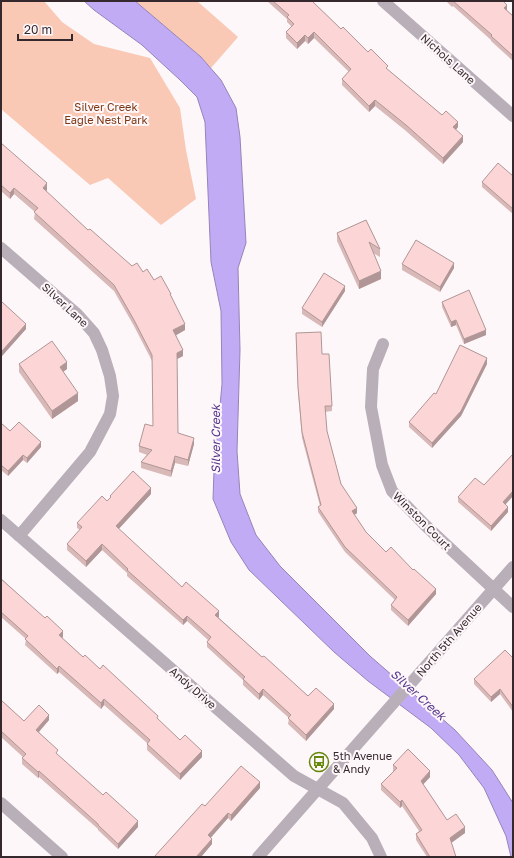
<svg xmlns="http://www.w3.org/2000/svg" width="514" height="858" viewBox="0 0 514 858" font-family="'Golos Text',sans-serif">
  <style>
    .green { fill: #f9c9b5 }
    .water { fill: #c0abf4; stroke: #9684b9 }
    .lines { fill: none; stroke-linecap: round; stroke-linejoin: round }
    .minor { stroke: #b9afb9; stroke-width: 12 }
    .tertiary { stroke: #b9afb9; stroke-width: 12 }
    .wall { fill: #d9b8b8 }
    .shaded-wall { fill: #b09696 }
    .building { fill: #fcd6d6; stroke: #b09696 }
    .labels { text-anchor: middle; stroke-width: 4; stroke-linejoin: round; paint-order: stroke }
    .street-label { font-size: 11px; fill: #35292e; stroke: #fef7fa }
    .park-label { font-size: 11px; fill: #7c3611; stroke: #fef7fa }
    .poi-label { font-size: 11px; fill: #35292e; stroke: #fef7fa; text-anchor: start }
    .water-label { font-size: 12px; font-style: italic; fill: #55378b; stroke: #fef7fa }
  </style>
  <rect width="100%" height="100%" fill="#fef7fa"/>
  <!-- green -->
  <path class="green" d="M1,1H44L62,22L94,44L150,58L180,108L186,150L196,199L161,225L108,178L90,185L1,109Z
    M135,1H197L238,37L211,68L201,57Z"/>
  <!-- water -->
  <path class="water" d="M84,1H135L201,57L221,80L236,108L240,137L246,243L238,268L240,350L237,451L240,494L256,535L280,566L370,656L455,730L492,770L513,803V857H511L506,836L484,788L459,755L431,728L368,681L334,652L249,570L231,542L213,499L214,470L222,384L221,311L211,262L205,122L197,97L180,80L142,45L94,10Z"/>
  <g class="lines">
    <!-- minor -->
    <path class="minor" d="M383,1L513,116
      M1,248L77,314L94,333L102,350L110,376L113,396L110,414L90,452L19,536
      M383,344L373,369L371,407L382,465L392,491L426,526L513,607
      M1,520L294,776L343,803L372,838L381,857
      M1,803L62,857"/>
    <!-- tertiary -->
    <path class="tertiary" d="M258,857L513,567"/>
  </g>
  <!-- wall -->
  <path class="wall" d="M267,1H312L341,29L368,52L388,70L442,115L458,127L456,130L463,142L443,164L406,131L375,106L369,112L342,85V79L349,72L314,38L308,44L305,41L297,49L286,38V32L292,27L287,22V19Z
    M446,1H503L507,10L513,16V61L491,41V40L453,6L452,7Z
    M1,143L47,190L46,191L88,230L132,266L143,272L154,280L171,296L185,330L176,335L183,356L177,359L178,433L194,444L188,466L175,463L171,477L141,468V462L147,455L139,452V446L153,426L152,361L134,326L114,291L34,219L35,212L14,194L10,199L1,191Z
    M513,176V214L482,187V182Z
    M366,220L380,249V257L373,253L381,279L359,289L337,241V233Z
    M402,264L454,268L440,292L402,270Z
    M345,291L322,327L302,314V308Z
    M1,301L26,329L2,356L1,355Z
    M442,302L486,335L464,344L456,325L451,327L442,307Z
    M296,333L322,354L332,406V411L325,412L327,431L341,484L357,513L354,515L366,532L386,552L436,594L408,626L391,610V605L395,600L345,552L318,512V507L320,506L302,438L298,392Z
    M19,364L67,369L63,372L78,401L52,419L19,372Z
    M487,364L461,416L432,448L409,427V422L436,394Z
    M1,423L10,431L41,447L27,463L23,460L8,476L1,470Z
    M513,454V496L505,505L508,512L491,531L458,502V497L484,485Z
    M151,494L118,529L182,587L219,617H218L262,657L308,696L334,709L306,741L288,724L289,718L263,695L259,700L243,685V680L207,647V642L208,640L187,621L183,625L127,576V573L102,550L86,567L67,550V544L80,530L77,528V523L107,501L110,498V496Z
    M1,575L2,579L63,637L62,638L83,657L158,720L180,740L202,757L180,780L147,750V743L104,705L101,709L59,672L57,674L25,645L26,639L1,617Z
    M513,658V712L500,694L491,702L474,684V679Z
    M1,700L24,721L49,720L39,732L58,755L138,827L118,849L98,830V829L39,777L38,778L22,764V758L23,757L1,737V738Z
    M393,765L430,777L423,784L447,820L465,833L451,842L456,857H427L416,840V834L419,831L402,806L400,808L381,790V784L394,771H393Z
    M260,788L231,821L228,818L210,838L212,844L201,857L205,806Z"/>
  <!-- shaded-wall -->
  <path class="shaded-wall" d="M507,5V10L504,13V8Z
    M314,32V38L308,44V38Z
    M305,35V41L297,49V43Z
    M375,100V106L369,112V106Z
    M458,122V127L453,133V127Z
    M463,136V142L443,164V158Z
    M47,183V190L43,194V188Z
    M14,188V194L10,199V193Z
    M454,263V268L440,292V287Z
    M381,271V279L359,289V281Z
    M345,286V291L322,327V322Z
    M456,320V325L451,327V322Z
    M26,324V329L2,356V351Z
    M185,324V330L173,337V330Z
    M486,330V335L464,344V339Z
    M183,350V356L177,359V353Z
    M487,358V364L461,416L432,448V443Z
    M67,362V369L60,374V367Z
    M78,393V401L52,419V411Z
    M194,438V444L188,466V460Z
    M41,442V447L27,463V458Z
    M23,455V460L8,476V471Z
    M175,456V463L171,477V471Z
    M151,488V494L116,532V526Z
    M513,491V496L503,507V502Z
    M508,507V512L491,531V526Z
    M357,508V513L352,517V511Z
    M102,544V550L86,567V561Z
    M436,589V594L408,626V620Z
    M219,611V617L215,620V615Z
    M187,616V621L183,625V620Z
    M63,631V637L59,641V635Z
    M59,666V672L57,674V669Z
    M263,689V695L259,700V694Z
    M500,689V694L491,702V697Z
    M104,699V705L101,709V703Z
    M334,704V709L306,741V735Z
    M49,715V720L36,735V730Z
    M202,751V757L180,780V774Z
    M39,771V777L38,778V772Z
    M430,771V777L421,787V781Z
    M260,782V788L231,821V815Z
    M402,800V806L400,808V802Z
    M228,813V818L208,841V835Z
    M138,821V827L118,849V844Z
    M465,827V833L450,844V838Z
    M212,839V844L201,857H196Z"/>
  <!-- building -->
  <path class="building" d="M273,1H312L341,29L343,27L368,52L371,49L388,66L386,68L442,115L446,111L458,122L453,127L463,136L443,158L406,125L375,100L369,106L342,79L351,69L314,32L308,38L305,35L297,43L286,32L294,24L287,17L289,15Z
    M453,1H503L507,5L504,8L513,16V56L491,36L492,35Z
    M1,143L47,183L43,188L88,230L90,229L132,266L137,263L143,272L147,269L154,280L161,276L171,294H170L185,324L173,330L183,350L177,353L178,433L194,438L188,460L175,456L171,471L141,462L152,450L139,446L145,424L153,426L152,355L134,320L114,285L34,212L38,208L14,188L10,193L1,185Z
    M498,163L513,176V209L482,182Z
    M366,220L380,249L369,242L381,271L359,281L337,233Z
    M416,240L454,263L440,287L402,264Z
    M324,273L345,286L322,322L302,308Z
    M469,290L486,330L464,339L456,320L451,322L442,302Z
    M1,301L26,324L2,351L1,350Z
    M321,332L322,354H329L332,406H325L327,431L341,484L357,508L352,511L366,532L386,552L391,547L413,570L414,569L436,589L408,620L391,605L397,597L345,547L318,507L321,505L302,432L298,387L296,333Z
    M52,341L67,362L60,367L78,393L52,411L19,364Z
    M460,345L487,358L461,411L432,443L409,422L434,393L436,394Z
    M19,422L41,442L27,458L23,455L8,471L1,465V423L10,431Z
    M513,454V491L503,502L508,507L491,526L458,497L475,478L484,485Z
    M133,471L151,488L116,526L182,587L186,582L219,611L215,615L262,657L264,656L308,696L316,688L334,704L306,735L288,718L291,715L263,689L259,694L243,679L245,677L207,642L211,637L187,616L183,620L127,570L128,569L102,544L86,561L67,544L82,527L77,523L102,496L107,501L111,497L110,496Z
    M1,579L45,618L47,616L63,631L59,635L83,657L85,655L100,669L103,665L158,716L157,718L180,740L185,735L202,751L180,774L147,744L150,740L104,699L101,703L59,666L57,669L25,639L28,636L1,612Z
    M505,650L513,658V707L500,689L491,697L474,679Z
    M1,700L24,721L39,705L49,715L36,730L58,750L56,753L103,795L106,792L138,821L118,844L98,825V824L39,771L38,772L22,758L26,754L1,731V732Z
    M408,749L430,771L421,781L447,820L456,814L465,827L450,838L456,857H430L416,834L422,830L402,800L400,802L381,784L397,768L393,765Z
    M241,766L260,782L231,815L228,813L208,835L212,839L196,857H154L202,804L205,806Z"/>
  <!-- icons -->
  <defs>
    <g id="bus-ring" transform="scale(1)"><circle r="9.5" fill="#fef7fa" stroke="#65880b" stroke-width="1.5"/><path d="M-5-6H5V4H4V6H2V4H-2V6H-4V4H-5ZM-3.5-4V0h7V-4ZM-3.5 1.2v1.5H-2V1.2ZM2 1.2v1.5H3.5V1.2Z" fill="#65880b"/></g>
  </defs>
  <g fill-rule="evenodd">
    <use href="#bus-ring" x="319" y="762"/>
  </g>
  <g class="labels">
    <!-- street labels -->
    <g class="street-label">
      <text transform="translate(448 59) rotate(42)" y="4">Nichols Lane</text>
      <text transform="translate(65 305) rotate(43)" y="4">Silver Lane</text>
      <text transform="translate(422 521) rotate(45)" y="4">Winston Court</text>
      <text transform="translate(449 640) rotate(-49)" y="4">North 5th Avenue</text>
      <text transform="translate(193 688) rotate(41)" y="4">Andy Drive</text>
    </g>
    <!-- park labels -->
    <g class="park-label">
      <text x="106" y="111">Silver Creek<tspan x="106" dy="13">Eagle Nest Park</tspan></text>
    </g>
    <!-- poi labels -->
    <g class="poi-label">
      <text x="333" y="760">5th Avenue<tspan x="333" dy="13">&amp; Andy</tspan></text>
    </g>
    <!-- water labels -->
    <g class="water-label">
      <text transform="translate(216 439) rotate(-90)" y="4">Silver Creek</text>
      <text transform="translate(418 695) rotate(42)" y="4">Silver Creek</text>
    </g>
  </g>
  <!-- border -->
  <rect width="514" height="858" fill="none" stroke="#35292e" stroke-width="4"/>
  <!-- scale -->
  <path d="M18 34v6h54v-6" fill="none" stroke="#35292e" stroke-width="2"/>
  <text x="24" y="34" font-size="12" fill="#35292e" stroke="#fef7fa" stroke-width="3" paint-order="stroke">20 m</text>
</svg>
